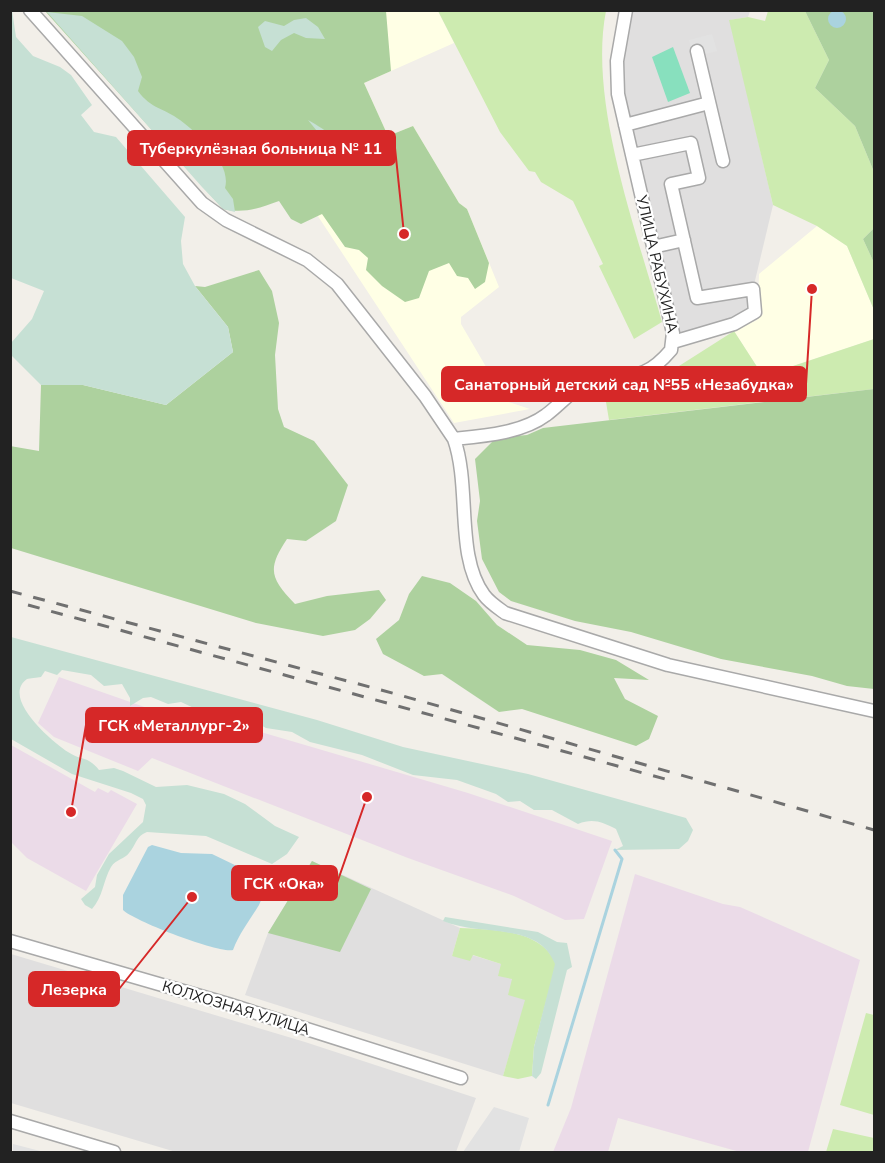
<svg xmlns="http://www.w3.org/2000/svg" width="885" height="1163" viewBox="0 0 885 1163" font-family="'Nunito Sans',sans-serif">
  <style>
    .residential { fill: #e0dfdf }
    .industrial { fill: #ebdbe8 }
    .education { fill: #ffffe5 }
    .grass { fill: #cdebb0 }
    .forest { fill: #add19e }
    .wetland { fill: #c6e0d4 }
    .pitch { fill: #88e0be }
    .parking { fill: #e2e2e2 }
    .water { fill: #aad3df }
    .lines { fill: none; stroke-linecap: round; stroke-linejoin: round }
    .stream { stroke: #aad3df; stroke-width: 3 }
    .minor-casing { stroke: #a9a9a9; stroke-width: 15 }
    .minor { stroke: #fff; stroke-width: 12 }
    .rail { stroke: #707070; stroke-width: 3; stroke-dasharray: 12 12; stroke-linecap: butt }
    .labels { text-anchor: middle; stroke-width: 4.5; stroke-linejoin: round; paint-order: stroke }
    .street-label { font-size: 15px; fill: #222; stroke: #fff }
    .leader { fill: none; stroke: #d62828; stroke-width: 2 }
    .callout-dot { fill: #d62828; stroke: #fff; stroke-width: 2 }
    .callout { fill: #d62828; stroke: #d62828; stroke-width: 2 }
    .callout-label { font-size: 16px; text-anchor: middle; font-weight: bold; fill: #fff }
  </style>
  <rect width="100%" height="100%" fill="#f2efe9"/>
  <!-- residential -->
  <path class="residential" d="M626,11H750L748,17L730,20L773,205L753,289L755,312L673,342L618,94Z
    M312,861L460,928L452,956L472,955L501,964L526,1000L503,1076L245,995L268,933Z
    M11,954L305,1042L476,1098L456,1152H176L11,1103Z"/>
  <!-- industrial -->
  <path class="industrial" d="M59,677L190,723L217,719L468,793L612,841L584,919L565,920L514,896L408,858L152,758L138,771L54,737L38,723Z
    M11,745L95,792L98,788L108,793L111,790L137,804L86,891L27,858L11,842Z
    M635,874L723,904L740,907L860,960L808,1152H740L618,1118L608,1152H553L571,1108Z"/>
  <!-- education -->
  <path class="education" d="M183,11H438L454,43L364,83L388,136L413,126L459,203L467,209L499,287L461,317V324L506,401L530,409L454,423Z
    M817,226L847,246L874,310V339L763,376L734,331L757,320L763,314L758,304L759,274Z"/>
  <!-- grass -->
  <path class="grass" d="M438,11H606C588,102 637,232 662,322L634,339L599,266L603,264L573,201L541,182L535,172L529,171L500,132Z
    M768,11H805L829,60L815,88L855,126L874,172V228L863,239L874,263V310L847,246L817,226L773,205L729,20L748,17L765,21Z
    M734,331L763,376L874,339V389L609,420L604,390L668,373Z
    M460,928C494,930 541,929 556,964L534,1047L532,1076L518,1079L503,1076L525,1000L508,995L512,979L498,976L501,964L473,955L470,961L452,956Z
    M866,1013L874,1015V1115L840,1105Z
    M833,1129L874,1138V1152H826Z"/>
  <!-- forest -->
  <path class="forest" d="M45,11H386L391,71L364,83L388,136L413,126L459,203L467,209L489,263L485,282L475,289L468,278L457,276L449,263L429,271L419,298L405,302L382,286L366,270L368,258L359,250L345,247L322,214L301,224L291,219L279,201C260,208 244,214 223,209Z
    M805,11H874V172L855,126L815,88L829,60Z
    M874,228V263L863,239Z
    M259,270L272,291L279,323L275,355L278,409L284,427L314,441L348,485L336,521L306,541L287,539C267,569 270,578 295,604L327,596L379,590L386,600L370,619L355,630L323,636L256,623L11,548L10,446L39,451L41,385H83L166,405L233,352L228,327L195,286L205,287Z
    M874,389V689L847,686L812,676L721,659L631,632L575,621L511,601L499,592L482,559L477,521L480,501L475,459L496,438L527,435L543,428Z
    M422,576L450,583L476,601L497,625L527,645L580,650L616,660L649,680L614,678L625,699L658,716L649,739L636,746L522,709L499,712L442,674L424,676L383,654L376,639L399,620L409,594Z
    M312,861L371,889L340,952L268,933Z"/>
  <!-- wetland -->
  <path class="wetland" d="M12,10L16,37L33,56L60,67L71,75L92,105L81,115L94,132L116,137L185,217L181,241L183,264L195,286L228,327L233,352L166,405L83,385H41L11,355V343L32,319L44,291L11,278Z
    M47,12L82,16L122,41L134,57L142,77L138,91C151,109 164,108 180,120C198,134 232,163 225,188L233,199L235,212L223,209L202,187Z
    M306,18L318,27L325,39L306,38L294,33L281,40L272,51L265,47L258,27L265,21L284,26L294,20Z
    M308,120C327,131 344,141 349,164L334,152Z
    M11,637L317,720L403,747L528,774L686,818L693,830L688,841L679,849L615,850L623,846L616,829C602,822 593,818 578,824L552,810H534L520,801L508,802L496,794L457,780L413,775L362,755L310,742L292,732L266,728L248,718L232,714L225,707L196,709L181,702L168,704L151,697L143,698L130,706V698L122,684L104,686L91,675L62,670L57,675L45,671L41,677C37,678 30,678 27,679C0,698 54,743 68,752C81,761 87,755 99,770L114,768L123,771L156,787L187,785L224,794L245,804L275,826L299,837L287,854L272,864L206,836L147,832C136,836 136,845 129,853C125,859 116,859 111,867C103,881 103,897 92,909L85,905L81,899L95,887L97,875L109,854L143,822L146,805L143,799L131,793L72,774L11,739Z
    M445,917L538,932L557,942L567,943L572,967L567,970L541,1073L536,1079L532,1076L534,1047L555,964C538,921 481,937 443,921Z"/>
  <!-- pitch -->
  <path class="pitch" d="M673,47L690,93L668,102L652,57Z"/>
  <!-- parking -->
  <path class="parking" d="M712,34L717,51L693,57L689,40Z
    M494,1107L529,1118L519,1152H463Z
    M13,1144L44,1152H13Z"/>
  <!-- water -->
  <path class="water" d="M828 19a9 9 0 1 1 18 0a9 9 0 1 1-18 0Z
    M152,845L181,853L212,854L264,879L267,887C263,893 262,899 259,905C250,920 240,932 233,950C220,954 134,921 123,910V895L148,847Z"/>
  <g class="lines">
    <!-- stream -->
    <path class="stream" d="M548,1105L622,859L615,850"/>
    <!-- minor casing -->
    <g class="minor-casing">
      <path id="minor" d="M30,10L202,203L226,220L307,260L337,284L425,396L454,439C471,487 455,556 484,595C489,602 498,608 505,613L668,665L874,711
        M697,51L723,161
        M625,125L709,103
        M632,155L691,143L699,178L671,184L697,298L753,289L755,312L734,324L673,342
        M653,247L684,240
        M454,439C484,436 522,433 546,415C560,405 570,391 586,384C623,369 639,388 671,350L673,333L618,94L617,61L626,10
        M10,941L228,1004L461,1078
        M10,1121L114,1152"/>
    </g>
    <!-- minor -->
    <use href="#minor" class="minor"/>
    <!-- rail -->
    <path class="rail" d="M10,591L396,694L874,830
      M28,605L665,779"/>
  </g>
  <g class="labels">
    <!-- street labels -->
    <g class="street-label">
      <text transform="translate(657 264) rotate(77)" y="5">УЛИЦА РАБУХИНА</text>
      <text transform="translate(236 1008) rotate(17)" y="5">КОЛХОЗНАЯ УЛИЦА</text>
    </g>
  </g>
  <!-- callouts -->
  <path class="leader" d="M404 234L395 148M812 289L806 384M71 812L86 725M367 797L337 883M192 897L119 989"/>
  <g class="callout-dot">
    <circle cx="404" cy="234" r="6"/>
    <circle cx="812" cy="289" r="6"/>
    <circle cx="71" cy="812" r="6"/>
    <circle cx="367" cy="797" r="6"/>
    <circle cx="192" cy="897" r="6"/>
  </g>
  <g class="callout">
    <rect x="128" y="131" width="267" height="34" rx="6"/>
    <rect x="442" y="367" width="364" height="34" rx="6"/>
    <rect x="86" y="708" width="176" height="34" rx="6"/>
    <rect x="232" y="866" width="105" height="34" rx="6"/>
    <rect x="29" y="972" width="90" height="34" rx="6"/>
  </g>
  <g class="callout-label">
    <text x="261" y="154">Туберкулёзная больница № 11</text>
    <text x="624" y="390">Санаторный детский сад №55 «Незабудка»</text>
    <text x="174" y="731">ГСК «Металлург-2»</text>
    <text x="284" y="889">ГСК «Ока»</text>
    <text x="74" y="995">Лезерка</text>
  </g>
  <!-- border -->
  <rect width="885" height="1163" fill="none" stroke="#222222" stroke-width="24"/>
</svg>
